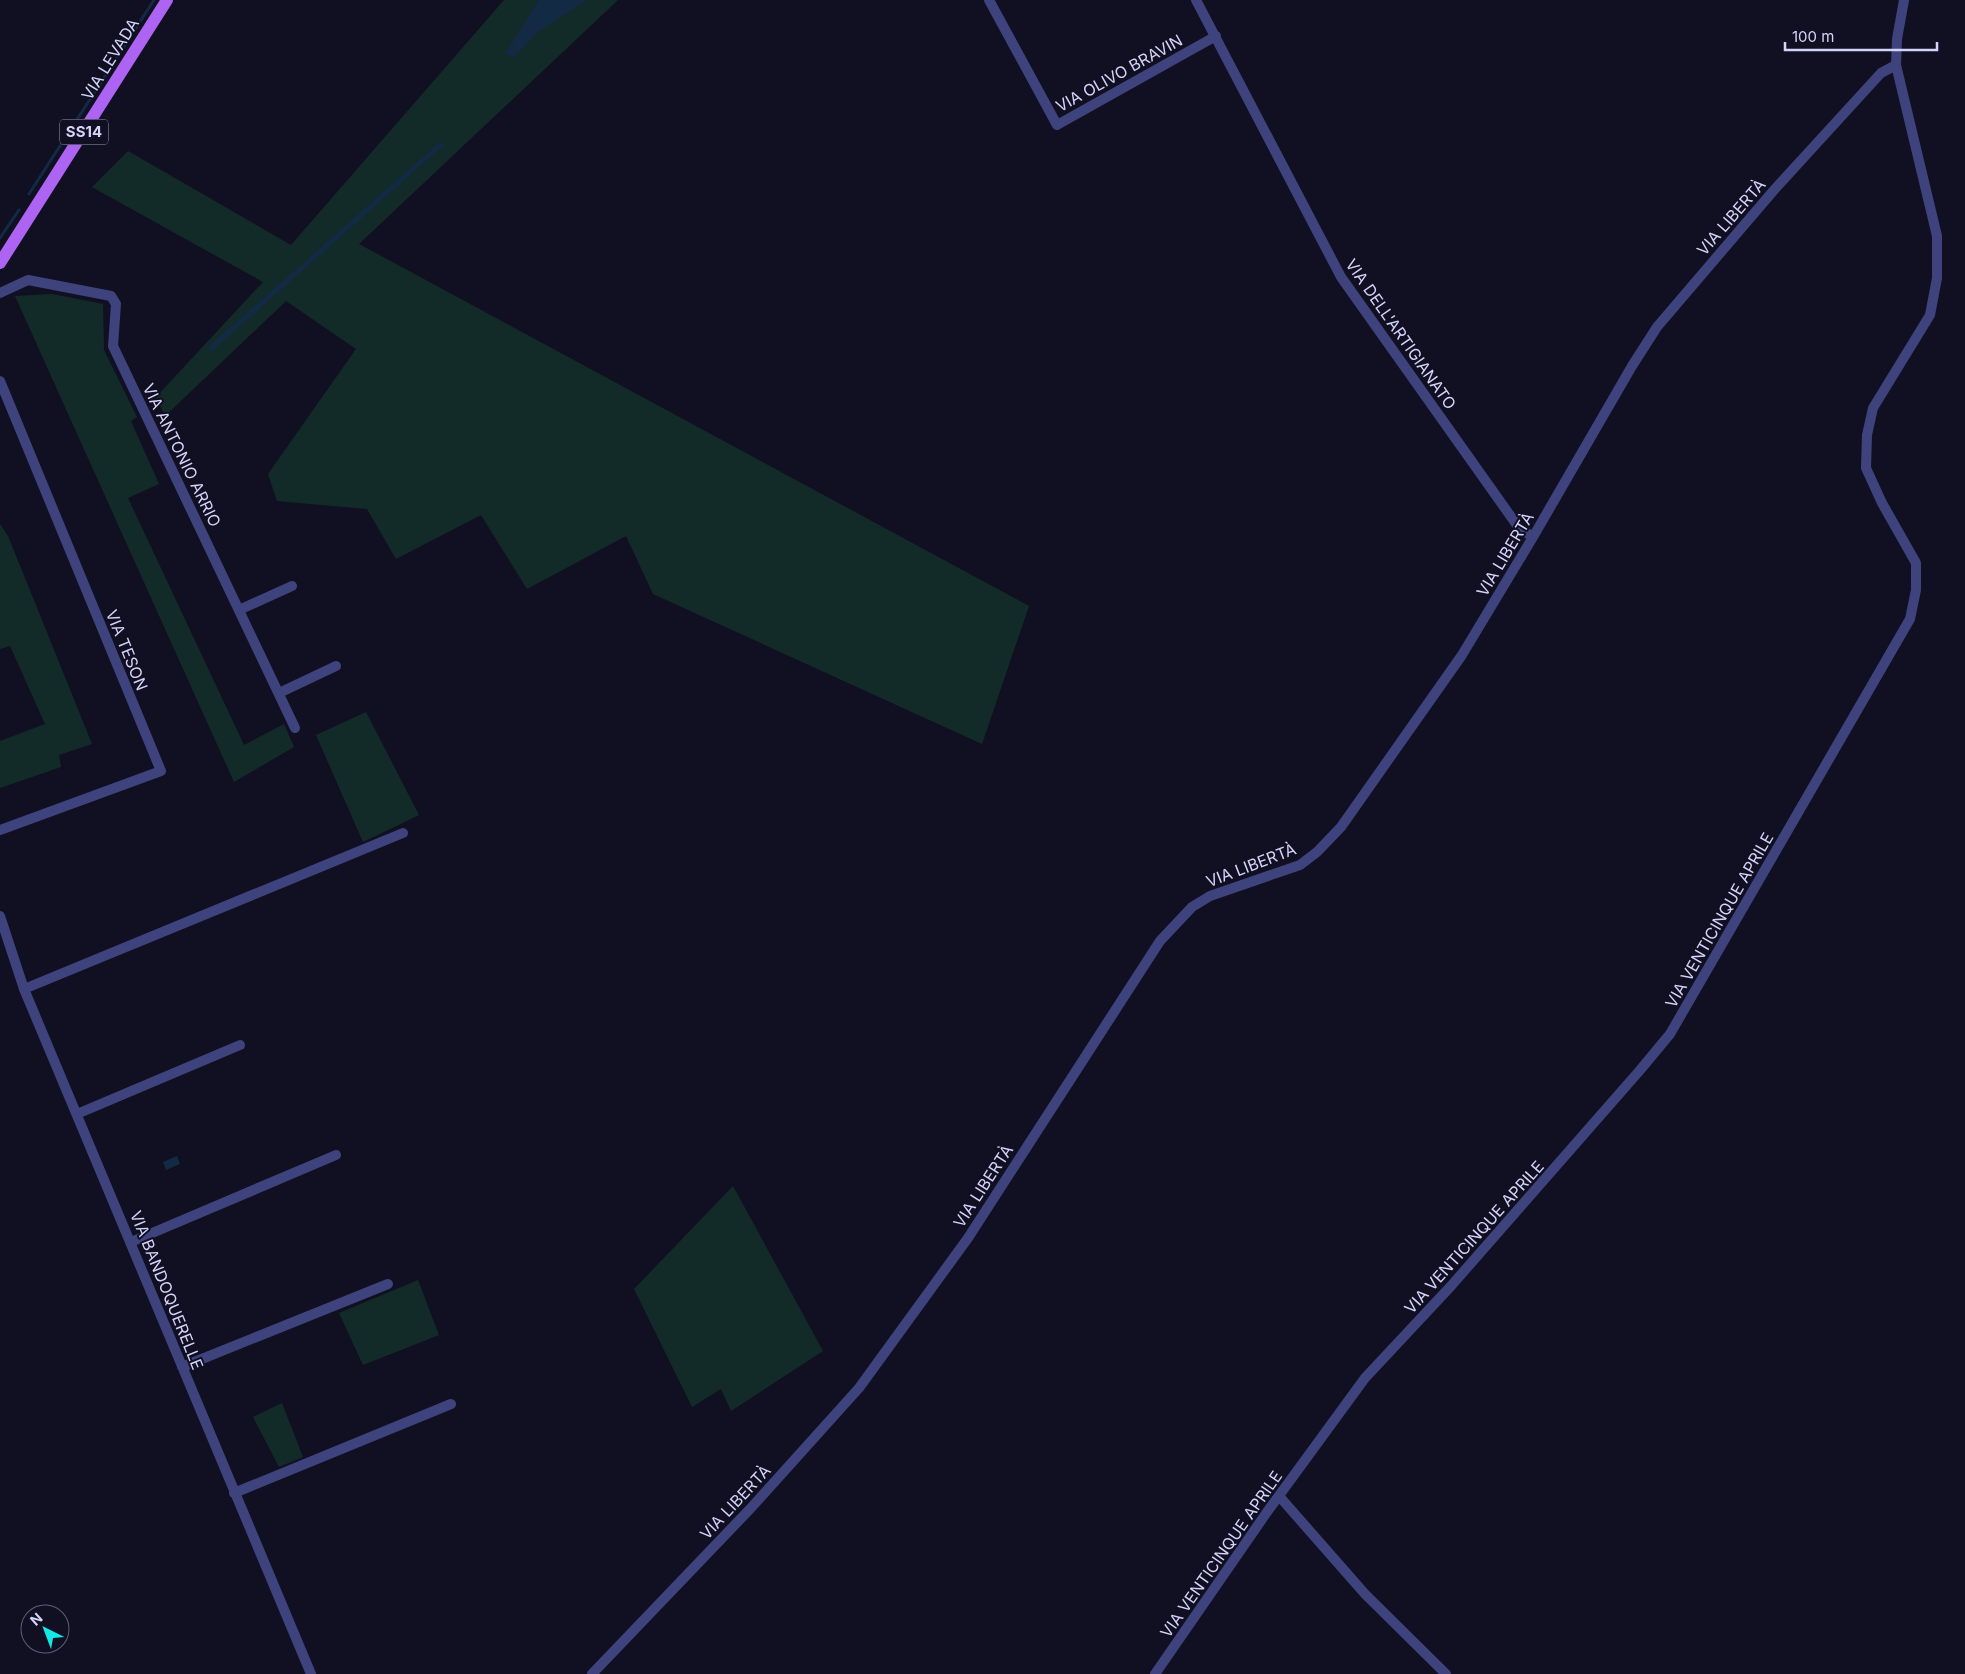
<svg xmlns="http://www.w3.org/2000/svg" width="1965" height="1674" viewBox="0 0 1965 1674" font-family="Inter,sans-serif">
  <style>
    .green { fill: #132b28 }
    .water { fill: #122a44 }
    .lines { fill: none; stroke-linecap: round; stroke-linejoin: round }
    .stream { stroke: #122a44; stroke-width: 3 }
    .minor { stroke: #3e437d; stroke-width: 10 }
    .primary { stroke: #ad64f2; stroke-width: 12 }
    .labels { text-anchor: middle; stroke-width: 4; stroke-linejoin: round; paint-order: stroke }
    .shield { fill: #111022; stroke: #9a99ba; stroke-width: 1 }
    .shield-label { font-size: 15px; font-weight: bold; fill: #d4d4fb }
    .street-label { font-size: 16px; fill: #d4d4fb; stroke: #111022 }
  </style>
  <rect width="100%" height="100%" fill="#111022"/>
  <!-- green -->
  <path class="green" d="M504,0H618L359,244L1029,606L982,744L653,594L626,536L527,589L481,515L396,559L367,509L277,501L268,474L356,349L286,301L165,416L156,397L263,282L92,187L128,151L291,245Z
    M52,294L103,304L104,350L137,417L131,421L159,484L128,498L244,745L284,724L294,747L234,782L15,296Z
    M0,524L8,536L92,744L59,755L61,767L0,788V741L45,724L10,646L0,649Z
    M366,712L419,815L363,842L316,735Z
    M733,1186L823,1351L731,1411L721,1389L692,1407L634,1289Z
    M418,1280L439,1335L363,1365L339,1313Z
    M282,1403L303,1457L279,1467L253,1417Z"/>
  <!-- water -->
  <path class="water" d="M539,0H586L537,33L513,58L505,54Z
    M440,142L445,144L211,352L208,347Z
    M177,1156L180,1164L166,1170L163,1162Z"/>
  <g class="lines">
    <!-- stream -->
    <path class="stream" d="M29,194L154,0
      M0,238L19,210"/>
    <!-- minor -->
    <path class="minor" d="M989,0L1057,125L1216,36
      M1196,0L1341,277L1519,528L1533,537
      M0,293L28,280L111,296L116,304L113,346L295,728
      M0,381L161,771L0,830
      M239,610L292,586
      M279,693L336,666
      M0,916L24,989L311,1674
      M24,989L403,833
      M77,1114L240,1045
      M131,1242L336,1155
      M182,1367L388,1284
      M234,1493L451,1404
      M1279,1496L1365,1594L1446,1674
      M592,1674L750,1509L859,1388L968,1238L1160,941L1192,907L1210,896L1300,865L1317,852L1341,827L1462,655L1533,537L1632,366L1657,327L1774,190L1881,73L1896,65
      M1155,1674L1267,1512L1365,1378L1451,1286L1641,1069L1670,1034L1910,619L1916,590V563L1882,503L1866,468L1867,435L1873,408L1930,315L1937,278V236L1896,65L1897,39L1904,0"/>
    <!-- primary -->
    <path class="primary" d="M0,263L167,0"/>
  </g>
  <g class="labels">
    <!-- shield labels -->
    <rect class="shield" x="60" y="119.5" width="48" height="25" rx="4"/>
    <g class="shield-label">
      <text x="84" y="137">SS14</text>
    </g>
    <!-- street labels -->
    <g class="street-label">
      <text transform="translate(110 59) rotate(-58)" y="6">VIA LEVADA</text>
      <text transform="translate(1119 73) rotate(-29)" y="6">VIA OLIVO BRAVIN</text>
      <text transform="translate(1731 217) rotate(-49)" y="6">VIA LIBERTÀ</text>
      <text transform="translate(1401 334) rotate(55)" y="6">VIA DELL'ARTIGIANATO</text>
      <text transform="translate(182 455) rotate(64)" y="6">VIA ANTONIO ARRIO</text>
      <text transform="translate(1505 554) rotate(-59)" y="6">VIA LIBERTÀ</text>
      <text transform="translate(127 650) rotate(68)" y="6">VIA TESON</text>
      <text transform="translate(1251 865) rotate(-21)" y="6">VIA LIBERTÀ</text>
      <text transform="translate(1719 920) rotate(-60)" y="6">VIA VENTICINQUE APRILE</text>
      <text transform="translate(983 1186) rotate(-57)" y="6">VIA LIBERTÀ</text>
      <text transform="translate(1474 1237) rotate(-48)" y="6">VIA VENTICINQUE APRILE</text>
      <text transform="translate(167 1290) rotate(68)" y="6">VIA BANDOQUERELLE</text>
      <text transform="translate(735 1502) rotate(-47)" y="6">VIA LIBERTÀ</text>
      <text transform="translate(1221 1554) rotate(-55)" y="6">VIA VENTICINQUE APRILE</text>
    </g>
  </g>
  <!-- north arrow -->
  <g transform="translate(45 1629) rotate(318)"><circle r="24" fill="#111022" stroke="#5f5e79"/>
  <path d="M0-4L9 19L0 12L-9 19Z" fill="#13e8e6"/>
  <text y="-8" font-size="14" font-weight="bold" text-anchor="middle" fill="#d4d4fb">N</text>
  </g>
  <!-- scale -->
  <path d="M1785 42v8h152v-8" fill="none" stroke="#d4d4fb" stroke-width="2.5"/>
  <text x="1792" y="42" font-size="15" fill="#d4d4fb" stroke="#111022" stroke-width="4" paint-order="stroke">100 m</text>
</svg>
